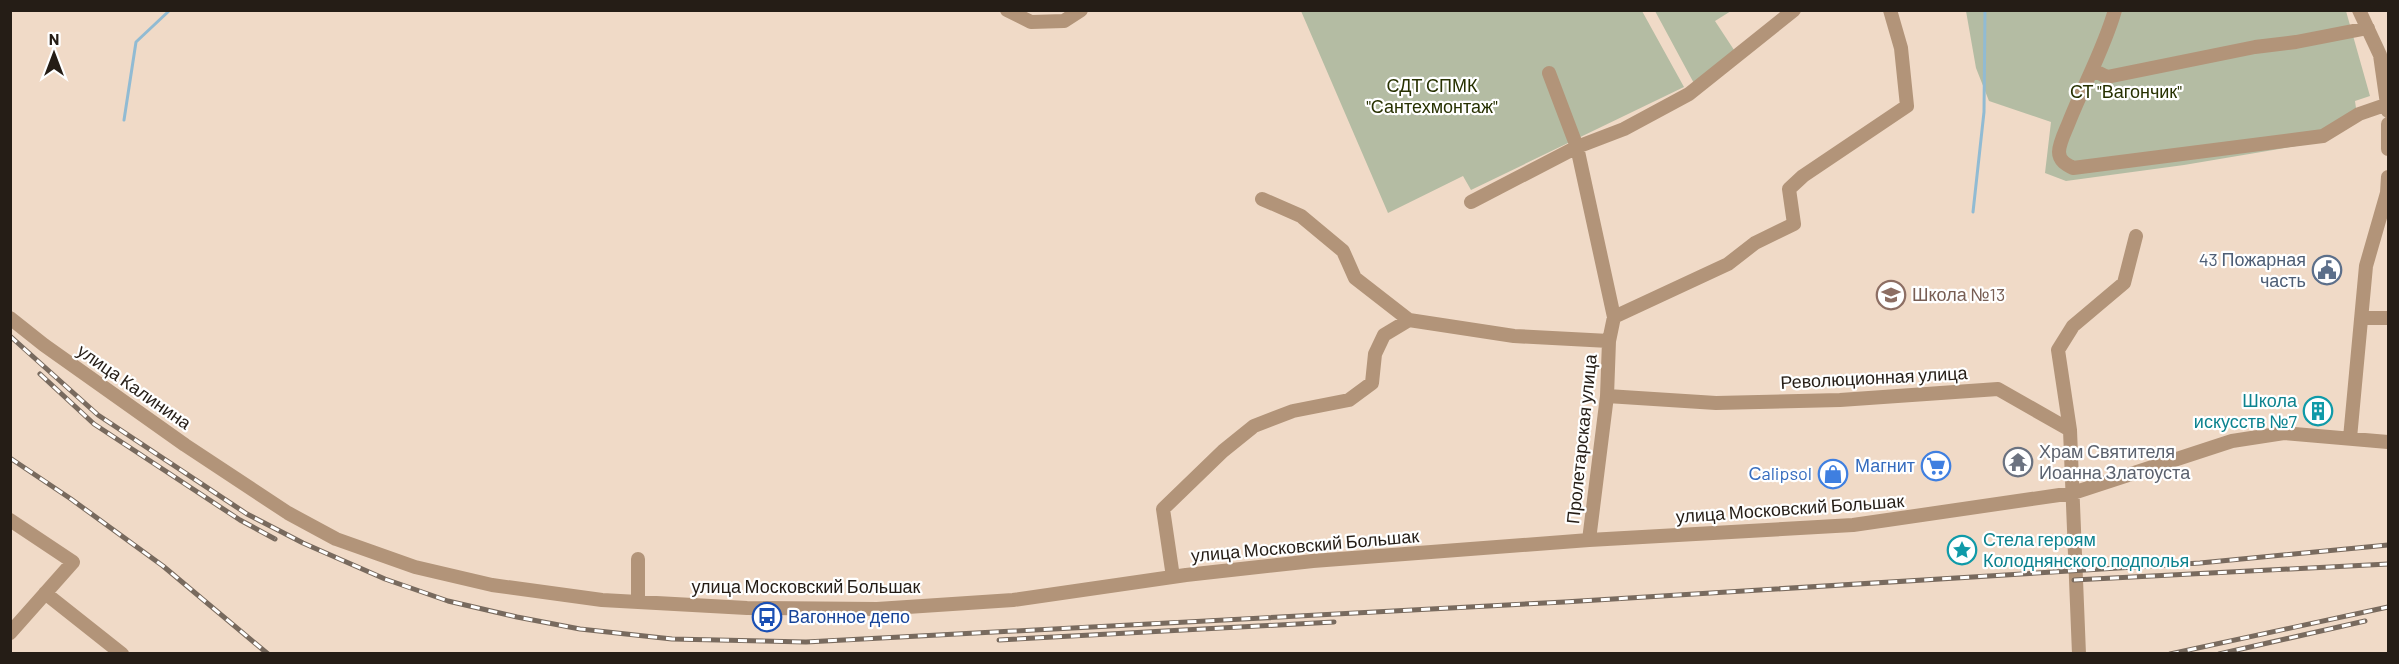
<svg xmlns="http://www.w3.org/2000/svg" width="2399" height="664" viewBox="0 0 2399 664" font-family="Barlow,sans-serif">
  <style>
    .green { fill: #b4bca3 }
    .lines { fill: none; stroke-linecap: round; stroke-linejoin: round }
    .stream { stroke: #91bbd3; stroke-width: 3 }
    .minor { stroke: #b29479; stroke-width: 14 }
    .rail-casing { stroke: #786a5e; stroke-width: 5 }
    .rail { stroke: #fff; stroke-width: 3; stroke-dasharray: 9; stroke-linecap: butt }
    .labels { text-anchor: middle; stroke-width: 4.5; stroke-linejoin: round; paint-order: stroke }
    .park-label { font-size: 18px; fill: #273101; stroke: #fff }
    .service-label { font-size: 18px; fill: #4e5e75; stroke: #fff; text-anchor: end }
    .education-label { font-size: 18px; fill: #785e54; stroke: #fff; text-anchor: start }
    .street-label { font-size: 18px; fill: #251d16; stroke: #fff }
    .culture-label { font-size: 18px; fill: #0d838f; stroke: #fff; text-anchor: end }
    .worship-label { font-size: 18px; fill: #5b616d; stroke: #fff; text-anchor: start }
    .shop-label { font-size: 18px; fill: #366cbe; stroke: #fff; text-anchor: end }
    .transit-label { font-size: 18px; fill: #164399; stroke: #fff; text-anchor: start }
  </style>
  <rect width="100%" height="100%" fill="#f0dac7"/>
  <!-- green -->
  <path class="green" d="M1301,11H1642L1684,87L1471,190L1463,176L1388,213Z
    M1655,11H1731L1715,21L1736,53L1696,87Z
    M1966,11H2346L2370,96L2355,101L2358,122L2326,141L2184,165L2066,181L2045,173L2051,122L1989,101L1976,68Z"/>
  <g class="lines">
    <!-- stream -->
    <path class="stream" d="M124,120L136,42L170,10
      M1973,212L1984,112L1985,10"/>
    <!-- minor -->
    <path class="minor" d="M1007,10L1031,22L1064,21L1081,10
      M2115,10C2104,49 2084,84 2069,122C2066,130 2059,143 2059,152C2059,161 2067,165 2073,168L2323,136L2359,114L2388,104
      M2359,10L2380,55L2388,111
      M2093,70L2107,77L2255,47L2296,42L2368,28
      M1549,73L1577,147L1614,317
      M2388,124V149
      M1262,199L1301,216L1343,251L1355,278L1409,320L1514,336L1609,341L1607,396L1589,540
      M1471,202L1577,147L1624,129L1689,94L1794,10
      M10,318L44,345L185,445L288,513L336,539L415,567L492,585L602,600L747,608L877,609L1013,600L1186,575L1313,561L1589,540L1853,525L2073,493L2232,441L2284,433L2388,442
      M2361,318H2388
      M1609,341L1614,317L1728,264L1755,243L1794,224L1789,189L1803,176L1907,106L1901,48L1890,10
      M1607,396L1716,403L1840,400L1998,389L2070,430L2079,654
      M2070,430L2058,350L2073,326L2124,283L2136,236
      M2350,438L2366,266L2387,193L2388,177
      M10,520L73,562L10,633
      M638,559V602
      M1173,577L1163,509L1223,451L1254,426L1293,411L1349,400L1372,383L1375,354L1384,335L1409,320
      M45,593L122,654"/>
    <!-- rail casing -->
    <g class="rail-casing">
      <path id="rail" d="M10,336L98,415L247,514L303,543L385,579L448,601L517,617L580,629L672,639L806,642L1564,602L2200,563L2388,545
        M40,374L94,424L240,520L275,539
        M10,458L71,499L163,566L268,654
        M2074,580L2388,564
        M999,640L1334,622
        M2170,654L2388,607
        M2219,654L2365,621"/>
    </g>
    <!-- rail -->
    <use href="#rail" class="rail"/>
  </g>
  <!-- icons -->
  <defs>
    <g id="civic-ring" transform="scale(1.5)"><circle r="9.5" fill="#fff" stroke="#5c6f8a" stroke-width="1.5"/><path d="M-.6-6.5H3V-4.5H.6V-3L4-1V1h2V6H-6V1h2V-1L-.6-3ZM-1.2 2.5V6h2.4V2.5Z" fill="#5c6f8a"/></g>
    <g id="school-ring" transform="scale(1.5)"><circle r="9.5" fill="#fff" stroke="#8d6e63" stroke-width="1.5"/><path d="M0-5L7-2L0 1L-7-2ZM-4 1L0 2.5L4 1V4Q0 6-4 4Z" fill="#8d6e63"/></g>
    <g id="building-ring" transform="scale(1.5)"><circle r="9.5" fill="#fff" stroke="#0f9aa8" stroke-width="1.5"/><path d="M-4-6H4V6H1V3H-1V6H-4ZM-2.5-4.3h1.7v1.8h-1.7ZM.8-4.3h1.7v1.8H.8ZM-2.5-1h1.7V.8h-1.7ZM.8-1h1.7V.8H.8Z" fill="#0f9aa8"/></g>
    <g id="temple-ring" transform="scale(1.5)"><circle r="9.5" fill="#fff" stroke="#6b7280" stroke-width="1.5"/><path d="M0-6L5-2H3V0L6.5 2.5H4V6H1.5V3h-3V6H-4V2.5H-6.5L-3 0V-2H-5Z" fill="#6b7280"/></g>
    <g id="supermarket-ring" transform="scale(1.5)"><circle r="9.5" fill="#fff" stroke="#3f7fe0" stroke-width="1.5"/><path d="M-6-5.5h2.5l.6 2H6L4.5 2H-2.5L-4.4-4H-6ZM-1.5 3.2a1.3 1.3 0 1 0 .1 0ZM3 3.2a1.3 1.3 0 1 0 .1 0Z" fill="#3f7fe0"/></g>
    <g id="shop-ring" transform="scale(1.5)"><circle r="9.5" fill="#fff" stroke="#3f7fe0" stroke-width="1.5"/><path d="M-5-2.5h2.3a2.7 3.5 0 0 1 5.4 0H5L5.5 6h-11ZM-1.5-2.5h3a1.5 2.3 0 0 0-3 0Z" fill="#3f7fe0"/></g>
    <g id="sight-ring" transform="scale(1.5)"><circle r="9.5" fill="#fff" stroke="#0f9aa8" stroke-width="1.5"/><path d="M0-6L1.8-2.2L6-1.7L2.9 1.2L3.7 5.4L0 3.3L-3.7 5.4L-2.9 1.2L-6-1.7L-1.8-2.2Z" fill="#0f9aa8"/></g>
    <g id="bus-ring" transform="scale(1.5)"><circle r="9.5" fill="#fff" stroke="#1a4fb4" stroke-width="1.5"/><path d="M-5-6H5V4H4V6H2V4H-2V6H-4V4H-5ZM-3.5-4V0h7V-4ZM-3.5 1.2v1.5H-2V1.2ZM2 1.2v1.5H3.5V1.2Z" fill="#1a4fb4"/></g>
  </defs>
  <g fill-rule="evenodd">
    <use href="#civic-ring" x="2327" y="270"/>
    <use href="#school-ring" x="1891" y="295"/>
    <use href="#building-ring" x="2318" y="411"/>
    <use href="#temple-ring" x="2018" y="462"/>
    <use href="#supermarket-ring" x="1936" y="466"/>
    <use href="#shop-ring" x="1833" y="474"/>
    <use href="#sight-ring" x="1962" y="550"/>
    <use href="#bus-ring" x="767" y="617"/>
  </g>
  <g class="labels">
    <!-- park labels -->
    <g class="park-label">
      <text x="1432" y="92">СДТ СПМК<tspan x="1432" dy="21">"Сантехмонтаж"</tspan></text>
      <text x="2126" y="98">СТ "Вагончик"</text>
    </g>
    <!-- service labels -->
    <g class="service-label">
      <text x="2306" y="266">43 Пожарная<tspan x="2306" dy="21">часть</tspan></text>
    </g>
    <!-- education labels -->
    <g class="education-label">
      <text x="1912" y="301">Школа №13</text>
    </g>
    <!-- street labels -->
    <g class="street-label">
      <text transform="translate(1874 378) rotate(-3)" y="6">Революционная улица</text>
      <text transform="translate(134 387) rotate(35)" y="6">улица Калинина</text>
      <text transform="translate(1582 439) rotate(-84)" y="6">Пролетарская улица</text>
      <text transform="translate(1790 509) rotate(-4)" y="6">улица Московский Большак</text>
      <text transform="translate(1305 546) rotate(-5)" y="6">улица Московский Большак</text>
      <text x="806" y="593">улица Московский Большак</text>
    </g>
    <!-- culture labels -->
    <g class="culture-label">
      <text x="2297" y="407">Школа<tspan x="2297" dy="21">искусств №7</tspan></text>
      <text x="1983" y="546" text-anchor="start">Стела героям<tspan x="1983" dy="21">Колоднянского подполья</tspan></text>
    </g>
    <!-- worship labels -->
    <g class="worship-label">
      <text x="2039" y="458">Храм Святителя<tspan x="2039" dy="21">Иоанна Златоуста</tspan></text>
    </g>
    <!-- shop labels -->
    <g class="shop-label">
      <text x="1915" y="472">Магнит</text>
      <text x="1812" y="480">Сalipsol</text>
    </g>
    <!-- transit labels -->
    <g class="transit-label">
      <text x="788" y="623">Вагонное депо</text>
    </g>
  </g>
  <!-- border -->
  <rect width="2399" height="664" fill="none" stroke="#251d16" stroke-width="24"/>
  <!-- north arrow -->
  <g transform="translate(54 54)" stroke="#ffffff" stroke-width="4.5" paint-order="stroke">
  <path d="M0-4.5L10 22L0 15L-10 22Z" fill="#251d16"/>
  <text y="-9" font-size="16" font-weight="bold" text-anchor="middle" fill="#251d16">N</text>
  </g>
</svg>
